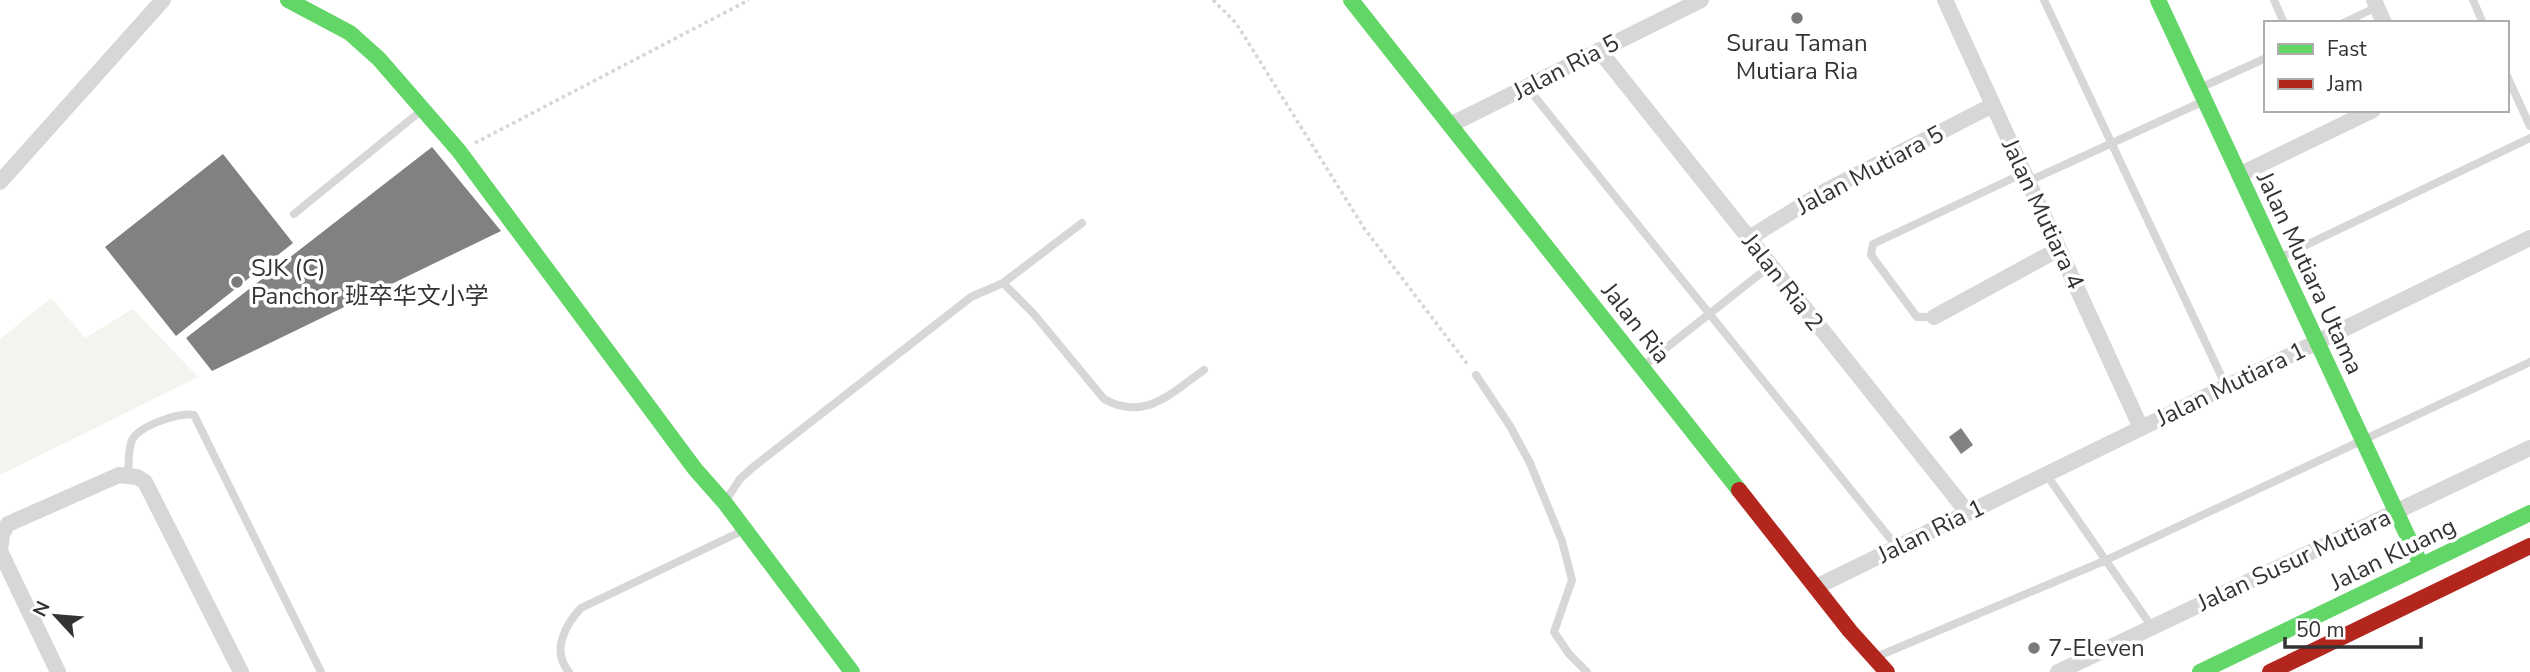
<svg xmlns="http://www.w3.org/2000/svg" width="2530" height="672" viewBox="0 0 2530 672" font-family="'Nunito Sans','Noto Sans SC',sans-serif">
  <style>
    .green { fill: #f1f5ed }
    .building { fill: #818181 }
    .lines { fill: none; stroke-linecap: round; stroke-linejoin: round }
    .path { stroke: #d6d6d6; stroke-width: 3.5; stroke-dasharray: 3.5 3.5; stroke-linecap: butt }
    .lane { stroke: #d7d7d7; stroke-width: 8 }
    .street { stroke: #d7d7d7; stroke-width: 16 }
    .fast { stroke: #63d668; stroke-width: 16 }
    .jam { stroke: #b3261e; stroke-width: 16 }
    .poi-dot { fill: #7a7a7a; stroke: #fff; stroke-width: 2.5 }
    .labels { text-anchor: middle; stroke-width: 7; stroke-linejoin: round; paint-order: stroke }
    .poi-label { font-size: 24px; fill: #333; stroke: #fff; text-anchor: start }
    .street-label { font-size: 24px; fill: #333; stroke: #fff }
  </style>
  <rect width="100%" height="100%" fill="#fff"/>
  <!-- green -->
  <path class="green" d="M51,298L85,338L133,309L198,377L0,475V339Z"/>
  <!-- building -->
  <path class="building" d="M432,147L501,231L212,371L186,338Z
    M223,154L293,243L176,336L105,247Z
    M1961,428L1973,445L1961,454L1949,437Z"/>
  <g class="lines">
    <!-- path -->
    <path class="path" d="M1213,0L1236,23L1364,228L1468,365
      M475,143L749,0"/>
    <!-- lane -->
    <path class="lane" d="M2044,0L2226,386
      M2274,0L2284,23
      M2473,0L2483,23
      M2343,23L2377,7
      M2507,76L2530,126
      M1527,87L1897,547
      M2202,87L2266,58
      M2029,181L2204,101
      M294,214L422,110
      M2281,257L2530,138
      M1003,283L1082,223
      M1934,317H1917L1871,255L1873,244L2024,173
      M1642,367L1770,266
      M1476,375L1510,426L1530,463L1562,541L1572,580L1554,632L1569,654L1587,672
      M2046,474L2152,627
      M128,475C129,465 128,449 132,440C139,426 179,412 194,415L321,672
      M726,500L740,479L752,468L971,297L1003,283L1033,313L1104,399C1145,422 1171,393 1204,370
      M1876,657L2104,561L2530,362
      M569,672C551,651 565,625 581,608L742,531"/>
    <!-- street -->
    <path class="street" d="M1945,0L2141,428
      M2374,0L2384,23
      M1599,50L1968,513
      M1450,125L1701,0
      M2239,175L2373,110
      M0,182L163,0
      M1749,238L1827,190L1993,105
      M1934,317L2059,249
      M1816,587L2530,238
      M58,672L0,551L2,534L8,524L119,475L137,477L145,482L241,672
      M2058,672L2530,448"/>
    <!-- fast -->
    <path class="fast" d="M288,0L350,33L379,59L459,151L695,469L725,503L852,672
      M1351,0L1739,490
      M2158,0L2421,565
      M2200,672L2530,513"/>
    <!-- jam -->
    <path class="jam" d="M1739,490L1850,631L1887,672
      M2270,672L2530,546"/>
  </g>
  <!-- markers -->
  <g class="poi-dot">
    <circle cx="1797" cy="18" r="7"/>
    <circle cx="237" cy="282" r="7"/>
    <circle cx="2034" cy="648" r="7"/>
  </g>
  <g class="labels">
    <!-- poi labels -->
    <g class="poi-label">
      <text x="1797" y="51" text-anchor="middle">Surau Taman<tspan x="1797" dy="28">Mutiara Ria</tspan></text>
      <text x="251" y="276">SJK (C)<tspan x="251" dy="28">Panchor 班卒华文小学</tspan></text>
      <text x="2048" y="656">7-Eleven</text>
    </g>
    <!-- street labels -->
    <g class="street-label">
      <text transform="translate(1566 67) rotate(-27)" y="8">Jalan Ria 5</text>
      <text transform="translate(1870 170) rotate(-28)" y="8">Jalan Mutiara 5</text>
      <text transform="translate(2043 214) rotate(65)" y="8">Jalan Mutiara 4</text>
      <text transform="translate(2310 273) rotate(65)" y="8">Jalan Mutiara Utama</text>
      <text transform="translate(1783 282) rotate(52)" y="8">Jalan Ria 2</text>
      <text transform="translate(1636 323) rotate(52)" y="8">Jalan Ria</text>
      <text transform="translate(2231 384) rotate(-26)" y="8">Jalan Mutiara 1</text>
      <text transform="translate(1931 531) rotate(-26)" y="8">Jalan Ria 1</text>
      <text transform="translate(2393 554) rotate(-26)" y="8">Jalan Kluang</text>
      <text transform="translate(2294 560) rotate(-25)" y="8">Jalan Susur Mutiara</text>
    </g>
  </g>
  <!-- legend -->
  <rect x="2264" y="21" width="245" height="91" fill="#ffffff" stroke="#adadad" stroke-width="2"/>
  <rect x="2278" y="44" width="35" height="10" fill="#63d668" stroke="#adadad" stroke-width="2"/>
  <text x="2327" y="56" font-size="21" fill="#333333">Fast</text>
  <rect x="2278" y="79" width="35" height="10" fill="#b3261e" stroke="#adadad" stroke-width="2"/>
  <text x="2327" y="91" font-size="21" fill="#333333">Jam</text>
  <!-- north arrow -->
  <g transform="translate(56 616) rotate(296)" stroke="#ffffff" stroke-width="5" paint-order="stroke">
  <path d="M0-5L12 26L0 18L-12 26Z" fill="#333333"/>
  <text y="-10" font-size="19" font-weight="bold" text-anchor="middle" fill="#333333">N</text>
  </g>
  <!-- scale -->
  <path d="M2285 637v10h136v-10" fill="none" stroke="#333333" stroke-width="3.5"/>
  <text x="2296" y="637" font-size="21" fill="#333333" stroke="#ffffff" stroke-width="5" paint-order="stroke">50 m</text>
</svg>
